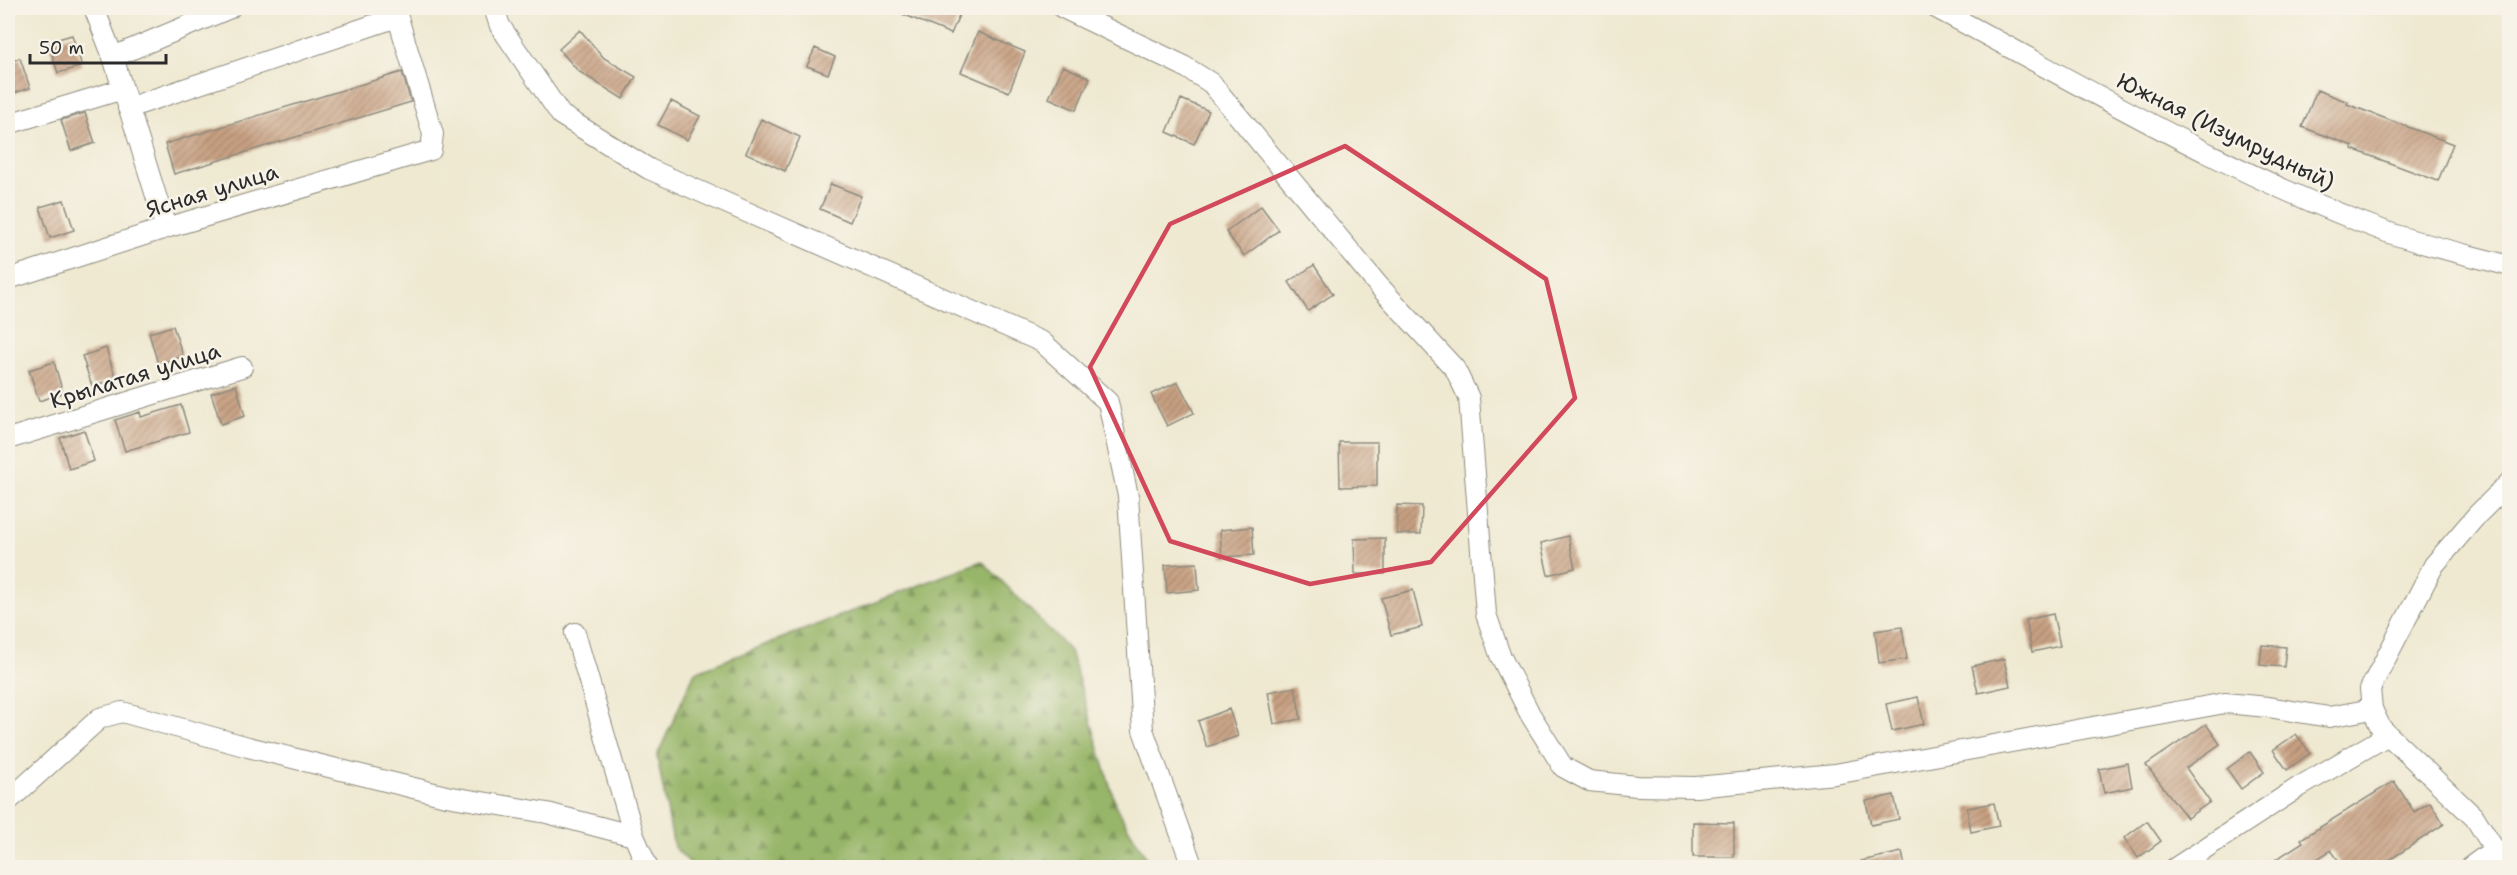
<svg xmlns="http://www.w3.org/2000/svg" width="2517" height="875" viewBox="0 0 2517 875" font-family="'Shantell Sans',sans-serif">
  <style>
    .forest { fill: url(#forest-firs); stroke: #62704a; stroke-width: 1.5 }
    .building { fill: url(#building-hatch) }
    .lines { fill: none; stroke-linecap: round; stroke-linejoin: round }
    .minor-casing { stroke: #8d8a7e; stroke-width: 22 }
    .minor { stroke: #fff; stroke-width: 20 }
    .marked { fill: none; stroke: #d1495b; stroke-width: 4.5; stroke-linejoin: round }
    .labels { text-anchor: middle; stroke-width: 5; stroke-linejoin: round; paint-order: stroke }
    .street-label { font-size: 22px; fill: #2b2b2b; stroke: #f7f3e8 }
  </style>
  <defs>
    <pattern id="forest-firs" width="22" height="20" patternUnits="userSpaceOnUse" patternTransform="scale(1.5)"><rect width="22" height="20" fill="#98b669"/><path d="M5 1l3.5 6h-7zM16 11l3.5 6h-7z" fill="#7c9457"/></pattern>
    <pattern id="building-hatch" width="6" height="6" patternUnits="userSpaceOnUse" patternTransform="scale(1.5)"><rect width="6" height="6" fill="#c8a082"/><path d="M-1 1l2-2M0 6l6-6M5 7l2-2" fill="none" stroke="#a3836b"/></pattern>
  </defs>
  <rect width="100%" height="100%" fill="#f7f3e8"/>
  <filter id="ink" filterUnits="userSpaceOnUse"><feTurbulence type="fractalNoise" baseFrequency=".0167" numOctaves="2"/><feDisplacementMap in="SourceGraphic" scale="12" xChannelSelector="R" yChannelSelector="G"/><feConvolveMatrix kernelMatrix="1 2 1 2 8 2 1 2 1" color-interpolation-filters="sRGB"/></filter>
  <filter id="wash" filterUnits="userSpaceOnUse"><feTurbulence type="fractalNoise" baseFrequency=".008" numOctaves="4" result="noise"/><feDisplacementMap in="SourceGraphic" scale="24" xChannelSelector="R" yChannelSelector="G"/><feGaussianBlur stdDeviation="1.35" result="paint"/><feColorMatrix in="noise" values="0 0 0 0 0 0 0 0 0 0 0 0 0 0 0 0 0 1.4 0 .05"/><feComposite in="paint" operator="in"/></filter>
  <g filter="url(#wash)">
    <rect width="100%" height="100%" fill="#efe9d1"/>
    <!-- forest -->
    <path class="forest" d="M982,561L1070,651L1117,809L1152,867H694L674,847L657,756L695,672Z"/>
    <g id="blocks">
      <!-- building -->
      <path class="building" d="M888,8H962L951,34Z
        M580,30L604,58L636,77L623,99L578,71L559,49Z
        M978,32L1025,52L1009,92L961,72Z
        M72,35L82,66L58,73L48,42Z
        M815,48L835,57L828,74L807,66Z
        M20,58L30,88L8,95V62Z
        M1063,66L1090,78L1076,110L1049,98Z
        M402,72L411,102L174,174L165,144Z
        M2317,90L2348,102L2347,104L2453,144L2438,181L2352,149L2353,146L2302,127Z
        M1181,99L1209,111L1194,144L1167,132Z
        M671,101L700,116L687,140L658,125Z
        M85,113L95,143L71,151L61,120Z
        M761,119L800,137L785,171L746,153Z
        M831,184L861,196L850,222L820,209Z
        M64,200L74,230L50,238L40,207Z
        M1261,206L1279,230L1244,256L1226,232Z
        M1314,265L1333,294L1308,311L1289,282Z
        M173,326L183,356L158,364L149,333Z
        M106,348L116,379L92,386L82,356Z
        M54,362L63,393L39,401L29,370Z
        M1178,382L1194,413L1167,426L1151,394Z
        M236,385L245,416L221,424L211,393Z
        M181,405L189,432L125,451L115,420L140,412L141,417Z
        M84,430L94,461L69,469L60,438Z
        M1339,442H1377V486L1340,487Z
        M1397,505L1422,506L1421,534H1397Z
        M1252,527L1254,555L1222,557L1220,530Z
        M1568,536L1575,568L1548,575L1541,543Z
        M1385,538V574H1355L1354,539Z
        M1197,563L1199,590L1167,593L1165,565Z
        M1413,590L1422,627L1391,635L1381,598Z
        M2053,614L2060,646L2032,652L2026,620Z
        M1902,627L1907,659L1879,663L1875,631Z
        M2262,645L2286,647L2284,667L2260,665Z
        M2004,659L2010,686L1978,693L1972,666Z
        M1295,687L1301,719L1274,724L1268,692Z
        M1918,697L1924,724L1892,731L1886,704Z
        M1229,709L1238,736L1207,747L1198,721Z
        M2206,724L2220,744L2186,768L2210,802L2187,818L2146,765Z
        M2296,734L2310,753L2287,770L2273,750Z
        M2250,752L2264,772L2241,789L2227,769Z
        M2128,763L2132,787L2104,793L2099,769Z
        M2394,781L2414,812L2430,802L2444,824L2379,867H2343L2331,850L2305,867H2264L2303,842L2301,839Z
        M1894,795L1899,819L1871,825L1866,801Z
        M1994,803L1999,826L1971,832L1967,808Z
        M2147,821L2161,841L2138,858L2124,838Z
        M1693,822L1734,823V857H1693Z
        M1902,852L1905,867H1862L1861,861Z"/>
    </g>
  </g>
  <g filter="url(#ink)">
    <use href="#blocks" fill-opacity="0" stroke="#8d8a7e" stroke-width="1.5"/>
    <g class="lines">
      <!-- minor casing -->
      <g class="minor-casing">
        <path id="minor" d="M94,8L113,57L166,228
          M494,8L500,26L561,115L649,169L1042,342L1108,402L1128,496L1143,730L1193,868
          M1063,8L1182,65L1211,83L1378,285L1455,369L1469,398L1486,614L1500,655L1530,714L1563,767L1589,781L1637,786L1696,787L1835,774L2225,703L2268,707L2329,717L2372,709
          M1936,8C2084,86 2229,174 2387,232C2426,246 2469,255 2510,266
          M113,57L230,8
          M128,108L397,17
          M8,124L123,89
          M8,279L166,228L431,150L433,134L395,8
          M8,439L242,367
          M575,633L634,836L648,868
          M8,801L100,718L122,712L248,747L446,796L547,813L634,836
          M2175,868L2299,787L2388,735
          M2469,868L2495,849
          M2506,868L2475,818L2381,728L2372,709L2370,689L2434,565L2477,515L2510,482"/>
      </g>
      <!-- minor -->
      <use href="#minor" class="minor"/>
    </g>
  </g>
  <!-- marked area -->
  <path class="marked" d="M1345,146L1546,279L1575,398L1431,562L1310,584L1170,541L1090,367L1170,224Z"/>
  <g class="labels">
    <!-- street labels -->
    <g class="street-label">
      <text transform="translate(2226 131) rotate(26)" y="8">Южная (Изумрудный)</text>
      <text transform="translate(212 190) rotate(-17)" y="8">Ясная улица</text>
      <text transform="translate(135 375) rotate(-17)" y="8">Крылатая улица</text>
    </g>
  </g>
  <!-- margin -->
  <rect width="2517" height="875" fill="none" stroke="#f7f3e8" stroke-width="30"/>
  <!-- scale -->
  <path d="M30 54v9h136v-9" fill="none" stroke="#2b2b2b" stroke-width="3"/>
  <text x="39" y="54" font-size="18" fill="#2b2b2b" stroke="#f7f3e8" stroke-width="4.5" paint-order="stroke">50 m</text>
</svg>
